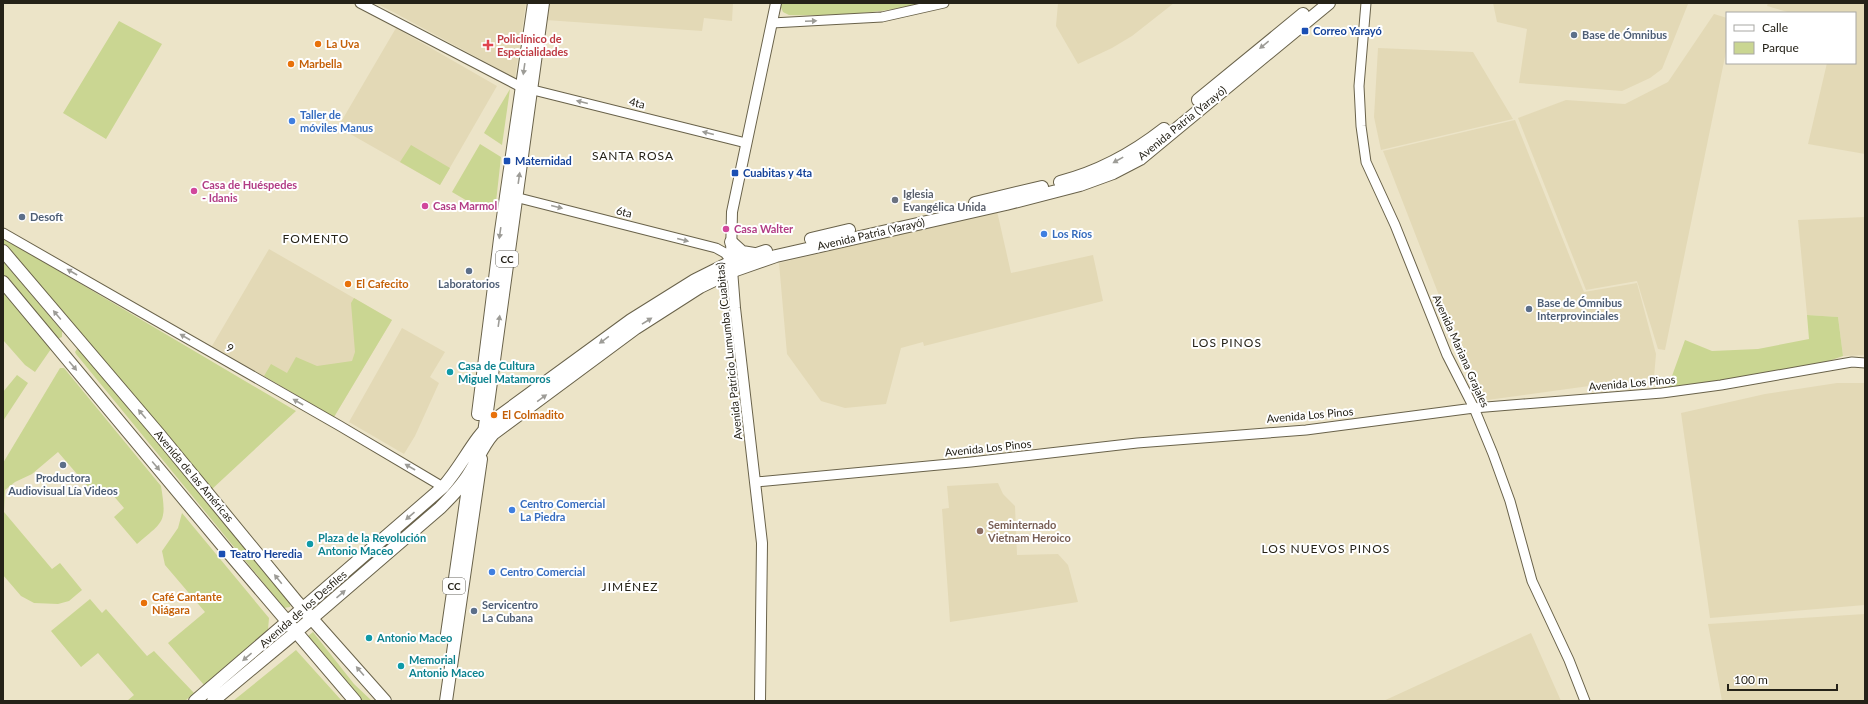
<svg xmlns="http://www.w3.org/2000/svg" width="1868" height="704" font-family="Lato,sans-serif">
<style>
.built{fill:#e3d9b6}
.green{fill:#cad692}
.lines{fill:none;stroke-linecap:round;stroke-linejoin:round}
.tertiary-casing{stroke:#69624a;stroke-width:11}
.secondary-casing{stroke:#69624a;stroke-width:12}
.primary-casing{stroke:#69624a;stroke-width:14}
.trunk-casing{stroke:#69624a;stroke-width:14}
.tertiary{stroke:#fff;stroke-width:9}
.secondary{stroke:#fff;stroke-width:10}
.primary{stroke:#fff;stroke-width:12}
.trunk{stroke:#fff;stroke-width:12}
.oneway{fill:#9d9c97}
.transit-dot{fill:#1a4fb4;stroke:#fff;stroke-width:1.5}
.service-dot{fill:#5c6f8a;stroke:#fff;stroke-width:1.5}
.food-dot{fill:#e8710a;stroke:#fff;stroke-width:1.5}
.health-dot{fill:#e0444e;stroke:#fff;stroke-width:1.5}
.shop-dot{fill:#3f7fe0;stroke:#fff;stroke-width:1.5}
.hotel-dot{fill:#d1479c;stroke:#fff;stroke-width:1.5}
.worship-dot{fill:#6b7280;stroke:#fff;stroke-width:1.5}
.culture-dot{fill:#0f9aa8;stroke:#fff;stroke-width:1.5}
.education-dot{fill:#8d6e63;stroke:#fff;stroke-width:1.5}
.labels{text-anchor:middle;stroke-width:4;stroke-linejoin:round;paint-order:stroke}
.shield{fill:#fff;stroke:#66645d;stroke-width:1}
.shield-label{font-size:10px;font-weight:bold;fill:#252218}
.transit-label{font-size:11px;font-weight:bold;fill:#164399;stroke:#fff;text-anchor:start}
.service-label{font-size:11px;font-weight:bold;fill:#4e5e75;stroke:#fff;text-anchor:start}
.health-label{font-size:11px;font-weight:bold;fill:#be3a42;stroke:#fff;text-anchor:start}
.food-label{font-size:11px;font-weight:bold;fill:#c56008;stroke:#fff;text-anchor:start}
.street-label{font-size:11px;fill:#252218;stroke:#fff}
.shop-label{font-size:11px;font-weight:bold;fill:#366cbe;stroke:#fff;text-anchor:start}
.hotel-label{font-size:11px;font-weight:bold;fill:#b23c85;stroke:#fff;text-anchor:start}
.worship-label{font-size:11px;font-weight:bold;fill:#5b616d;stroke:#fff;text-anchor:start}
.culture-label{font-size:11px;font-weight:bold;fill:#0d838f;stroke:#fff;text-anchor:start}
.education-label{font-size:11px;font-weight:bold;fill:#785e54;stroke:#fff;text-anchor:start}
.neighbourhood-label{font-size:12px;letter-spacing:1px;fill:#252218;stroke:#fff}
</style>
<rect width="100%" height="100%" fill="#ece4c8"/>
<path class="built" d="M375,3h151l-11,75 -120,-65z
M548,3h185l-1,18 -28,-3 -2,13 -156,-11z
M1058,3h116l-42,33 -20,12 -34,16 -22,-38z
M1493,3h189l6,1 -26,65 -12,9 -28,13 -103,-8 8,-54 -30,-7z
M1768,3h97v151l-57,-10 19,-81h28v-50h-64l-24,-7z
M1714,14l13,4v29l-62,303 -7,-1 -21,-68 -51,9 -68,-172 48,-18 59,4 43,-22z
M396,28l101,58 -57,99 -102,-58z
M1378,48l95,4 40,67 -132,31 -7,-33z
M1515,120l69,172 53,-9 19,71 -2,23 -174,24 -97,-250z
M997,211l14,62 82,-18 10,46 -179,45 -1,-4 -22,6 -15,56 -41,4 -24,-7 -34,-47 -8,-91z
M1865,217v138l-22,1 -5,-39 -31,-2 -9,-95z
M269,249l123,71 -58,97 -122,-71z
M402,328l43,24 -15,25 9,6 -24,53 -11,18 -55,-32z
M1837,383h28v222l-155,13 -29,-205 84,-19z
M998,483l5,11 12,12 2,49 41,-1 10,11 10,37 -128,20 -8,-113 7,-1 -2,-22z
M1865,614v87h-143l-14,-77z
M1531,633l30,68h-178l7,-3z"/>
<path class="green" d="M779,3h149c-48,10 -90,13 -139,12l-6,-3z
M119,21l43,23 -56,95 -43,-26z
M510,89l-8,56 -18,-12z
M480,144l21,13 -5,45 -4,5 -11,2 -29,-17z
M411,145l39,23 -10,17 -40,-23z
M3,238l293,173 -85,79 -208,-247z
M3,261l59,70v6l-5,2 -2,-2 -52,-62z
M3,291l48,58 -16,23 -10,-7 -22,-25z
M354,298l38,22 -58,97 -70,-41 7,-12 16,9 9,-16 21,9 35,-5 3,-9 -4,-49z
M1807,315l31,2 5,39 -17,6 -102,18 -56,7 17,-47 27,11 46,-2 51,-10z
M77,349h3l211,251 -1,7 -6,1 -208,-254 -1,-2z
M60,368h4l97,118c6,37 3,35 -24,58l-23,-27 10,-9 -18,-21 -10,9 -38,-44 -26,22 -17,8 -10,8 -1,22 48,57 8,-6 22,27 -13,11 -11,3 -24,-1 -13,-7 -18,-21v-112z
M17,375l11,8 -25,38v-29z
M182,513l87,105 -1,12 -64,55 -36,-42 37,-31 -40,-47 -3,-14 16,-23z
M90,599l12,14 4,-4 41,47 7,-5 40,42 -9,8h-58l7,-6 -36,-42 -17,14 -30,-36z
M313,632l41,52 18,17h-10l-54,-65z
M296,650l46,51h-109z"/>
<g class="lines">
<g class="tertiary-casing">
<path id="tertiary" d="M360,3l161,84 225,56
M1366,3l-7,83 2,40 5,36 29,63 52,130 27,53 19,46 17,47 22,80 37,79 16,41
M772,23l110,-6 62,-14
M511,196l205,52 9,5 7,9
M3,233l337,193 103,61
M756,482l215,-20 166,-19 169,-13 168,-22 188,-15 59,-8 131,-23 13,1"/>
</g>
<g class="secondary-casing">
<path id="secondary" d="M760,701l2,-158 -27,-235 -4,-51 1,-45 44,-209"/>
</g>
<g class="primary-casing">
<path id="primary" d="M1198,100l105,-86
M1060,182c39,-10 72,-28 104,-53
M975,203l67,-16
M811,239l38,-9
M731,242l11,10 12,2
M3,251l155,182 139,169 88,99
M3,282l225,270 127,149
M478,414l23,-183 33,-228
M484,433l59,-430
M287,622l156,-135c19,-21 30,-48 51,-67l137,-100 64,-40 32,-16 39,-13
M296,632l144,-124c11,-11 22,-22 30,-36 8,-13 13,-27 23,-38l143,-106 64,-41 33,-16 43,-15 230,-52 74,-19 33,-12 27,-14 189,-156
M447,634l23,-160
M446,701l35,-242"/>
</g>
<g class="trunk-casing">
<path id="trunk" d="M195,701l92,-79
M213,701l83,-69"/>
</g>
<use href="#tertiary" class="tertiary"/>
<use href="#secondary" class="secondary"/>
<use href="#primary" class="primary"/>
<use href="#trunk" class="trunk"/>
</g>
<defs><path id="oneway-solid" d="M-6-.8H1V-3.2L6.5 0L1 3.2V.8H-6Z"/></defs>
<g class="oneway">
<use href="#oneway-solid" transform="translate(811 21) rotate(-3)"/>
<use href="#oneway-solid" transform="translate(1264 45) rotate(141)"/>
<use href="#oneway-solid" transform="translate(524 69) rotate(98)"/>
<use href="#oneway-solid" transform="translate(582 102) rotate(-166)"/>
<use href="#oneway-solid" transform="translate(708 133) rotate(-166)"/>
<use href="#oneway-solid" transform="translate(1118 160) rotate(151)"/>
<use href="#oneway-solid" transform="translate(519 178) rotate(-82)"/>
<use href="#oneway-solid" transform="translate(557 207) rotate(14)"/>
<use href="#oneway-solid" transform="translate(500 233) rotate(98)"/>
<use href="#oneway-solid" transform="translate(683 240) rotate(14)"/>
<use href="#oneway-solid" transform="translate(72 272) rotate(-150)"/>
<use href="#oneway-solid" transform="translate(57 315) rotate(-130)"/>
<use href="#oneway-solid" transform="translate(499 321) rotate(-82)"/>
<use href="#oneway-solid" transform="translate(647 321) rotate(-32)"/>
<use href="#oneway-solid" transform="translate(185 337) rotate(-150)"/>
<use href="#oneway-solid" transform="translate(604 340) rotate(144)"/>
<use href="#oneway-solid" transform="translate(73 366) rotate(50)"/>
<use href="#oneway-solid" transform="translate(542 398) rotate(-36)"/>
<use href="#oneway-solid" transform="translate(298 402) rotate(-150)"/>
<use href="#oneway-solid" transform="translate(142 414) rotate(-130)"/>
<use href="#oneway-solid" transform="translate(156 466) rotate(50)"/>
<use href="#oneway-solid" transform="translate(410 467) rotate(-150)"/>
<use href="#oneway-solid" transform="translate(410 516) rotate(139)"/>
<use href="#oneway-solid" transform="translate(278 579) rotate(-129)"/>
<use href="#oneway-solid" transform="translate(341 594) rotate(-41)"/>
<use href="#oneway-solid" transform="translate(247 657) rotate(140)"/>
<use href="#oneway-solid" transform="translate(360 671) rotate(-131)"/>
</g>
<g class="transit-dot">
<rect x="1301" y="27" width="8" height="8" rx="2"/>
<rect x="503" y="157" width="8" height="8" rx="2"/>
<rect x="731" y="169" width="8" height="8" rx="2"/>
<rect x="218" y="550" width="8" height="8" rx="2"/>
</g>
<g class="service-dot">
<circle cx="1574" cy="35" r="4"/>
<circle cx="22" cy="217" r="4"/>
<circle cx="469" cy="271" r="4"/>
<circle cx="1529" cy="309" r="4"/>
<circle cx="63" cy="465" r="4"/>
<circle cx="474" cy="611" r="4"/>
</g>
<g class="food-dot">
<circle cx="318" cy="44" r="4"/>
<circle cx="291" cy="64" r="4"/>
<circle cx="348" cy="284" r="4"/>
<circle cx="494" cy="415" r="4"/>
<circle cx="144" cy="603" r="4"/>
</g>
<path class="health-dot" d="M486 39h4v4h4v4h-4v4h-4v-4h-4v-4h4z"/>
<g class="shop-dot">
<circle cx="292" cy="121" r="4"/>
<circle cx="1044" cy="234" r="4"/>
<circle cx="512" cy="510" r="4"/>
<circle cx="492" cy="572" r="4"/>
</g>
<g class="hotel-dot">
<circle cx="194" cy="191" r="4"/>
<circle cx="425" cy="206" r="4"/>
<circle cx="726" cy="229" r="4"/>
</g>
<circle class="worship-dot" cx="895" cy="200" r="4"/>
<g class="culture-dot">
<circle cx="450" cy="372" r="4"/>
<circle cx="310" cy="544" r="4"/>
<circle cx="369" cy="638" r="4"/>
<circle cx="401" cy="666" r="4"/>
</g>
<circle class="education-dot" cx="980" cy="531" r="4"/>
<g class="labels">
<g class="shield">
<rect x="496" y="251" width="22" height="16" rx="3"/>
<rect x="443" y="578" width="22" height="16" rx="3"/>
</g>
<g class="shield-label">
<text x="507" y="263">CC</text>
<text x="454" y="590">CC</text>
</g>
<g class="transit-label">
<text x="1313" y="35">Correo Yarayó</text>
<text x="515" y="165">Maternidad</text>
<text x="743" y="177">Cuabitas y 4ta</text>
<text x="230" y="558">Teatro Heredia</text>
</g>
<g class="service-label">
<text x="1582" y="39">Base de Ómnibus</text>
<text x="30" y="221">Desoft</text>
<text x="469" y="288" text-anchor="middle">Laboratorios</text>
<text x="1537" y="307">Base de Ómnibus<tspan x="1537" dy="13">Interprovinciales</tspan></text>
<text x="63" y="482" text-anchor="middle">Productora<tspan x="63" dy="13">Audiovisual Lía Videos</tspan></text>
<text x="482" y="609">Servicentro<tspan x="482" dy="13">La Cubana</tspan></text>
</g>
<g class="health-label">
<text x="497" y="43">Policlínico de<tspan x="497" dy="13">Especialidades</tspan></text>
</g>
<g class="food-label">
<text x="326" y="48">La Uva</text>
<text x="299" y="68">Marbella</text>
<text x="356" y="288">El Cafecito</text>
<text x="502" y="419">El Colmadito</text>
<text x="152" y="601">Café Cantante<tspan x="152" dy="13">Niágara</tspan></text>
</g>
<g class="street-label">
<text transform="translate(637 103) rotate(14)" y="4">4ta</text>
<text transform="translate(1182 123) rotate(-39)" y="4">Avenida Patria (Yarayó)</text>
<text transform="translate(624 212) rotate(14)" y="4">6ta</text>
<text transform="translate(871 234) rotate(-13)" y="4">Avenida Patria (Yarayó)</text>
<text transform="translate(230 348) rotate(30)" y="4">9</text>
<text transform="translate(729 351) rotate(-96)" y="4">Avenida Patricio Lumumba (Cuabitas)</text>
<text transform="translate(1461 351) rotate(66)" y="4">Avenida Mariana Grajales</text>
<text transform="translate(1632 383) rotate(-5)" y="4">Avenida Los Pinos</text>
<text transform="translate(1310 415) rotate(-5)" y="4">Avenida Los Pinos</text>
<text transform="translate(988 448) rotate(-6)" y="4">Avenida Los Pinos</text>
<text transform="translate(194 476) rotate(50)" y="4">Avenida de las Américas</text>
<text transform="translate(303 609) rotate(-41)" y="4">Avenida de los Desfiles</text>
</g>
<g class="shop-label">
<text x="300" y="119">Taller de<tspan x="300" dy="13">móviles Manus</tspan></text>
<text x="1052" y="238">Los Ríos</text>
<text x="520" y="508">Centro Comercial<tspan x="520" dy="13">La Piedra</tspan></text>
<text x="500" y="576">Centro Comercial</text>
</g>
<g class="hotel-label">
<text x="202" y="189">Casa de Huéspedes<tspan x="202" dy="13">- Idanis</tspan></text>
<text x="433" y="210">Casa Marmol</text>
<text x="734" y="233">Casa Walter</text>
</g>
<g class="worship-label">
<text x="903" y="198">Iglesia<tspan x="903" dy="13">Evangélica Unida</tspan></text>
</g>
<g class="culture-label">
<text x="458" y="370">Casa de Cultura<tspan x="458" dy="13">Miguel Matamoros</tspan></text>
<text x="318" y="542">Plaza de la Revolución<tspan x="318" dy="13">Antonio Maceo</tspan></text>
<text x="377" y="642">Antonio Maceo</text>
<text x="409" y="664">Memorial<tspan x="409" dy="13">Antonio Maceo</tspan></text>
</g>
<g class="education-label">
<text x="988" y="529">Seminternado<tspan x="988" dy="13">Vietnam Heroico</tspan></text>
</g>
<g class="neighbourhood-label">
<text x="633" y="160">SANTA ROSA</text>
<text x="316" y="243">FOMENTO</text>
<text x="1227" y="347">LOS PINOS</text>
<text x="1326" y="553">LOS NUEVOS PINOS</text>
<text x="630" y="591">JIMÉNEZ</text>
</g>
</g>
<rect width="1868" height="704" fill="none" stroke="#252218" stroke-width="8"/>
<rect x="1726" y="12" width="130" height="52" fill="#ffffff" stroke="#a8a7a3"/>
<rect x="1734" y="25" width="20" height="6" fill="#ffffff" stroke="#a8a7a3"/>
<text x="1762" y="32" font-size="12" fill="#252218">Calle</text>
<rect x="1734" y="42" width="20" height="12" fill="#cad692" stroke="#a8a7a3"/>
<text x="1762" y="52" font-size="12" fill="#252218">Parque</text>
<path d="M1728 684v6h109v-6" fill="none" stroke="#252218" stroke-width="2"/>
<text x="1734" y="684" font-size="12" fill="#252218" stroke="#ffffff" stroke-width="3" paint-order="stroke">100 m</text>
</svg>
